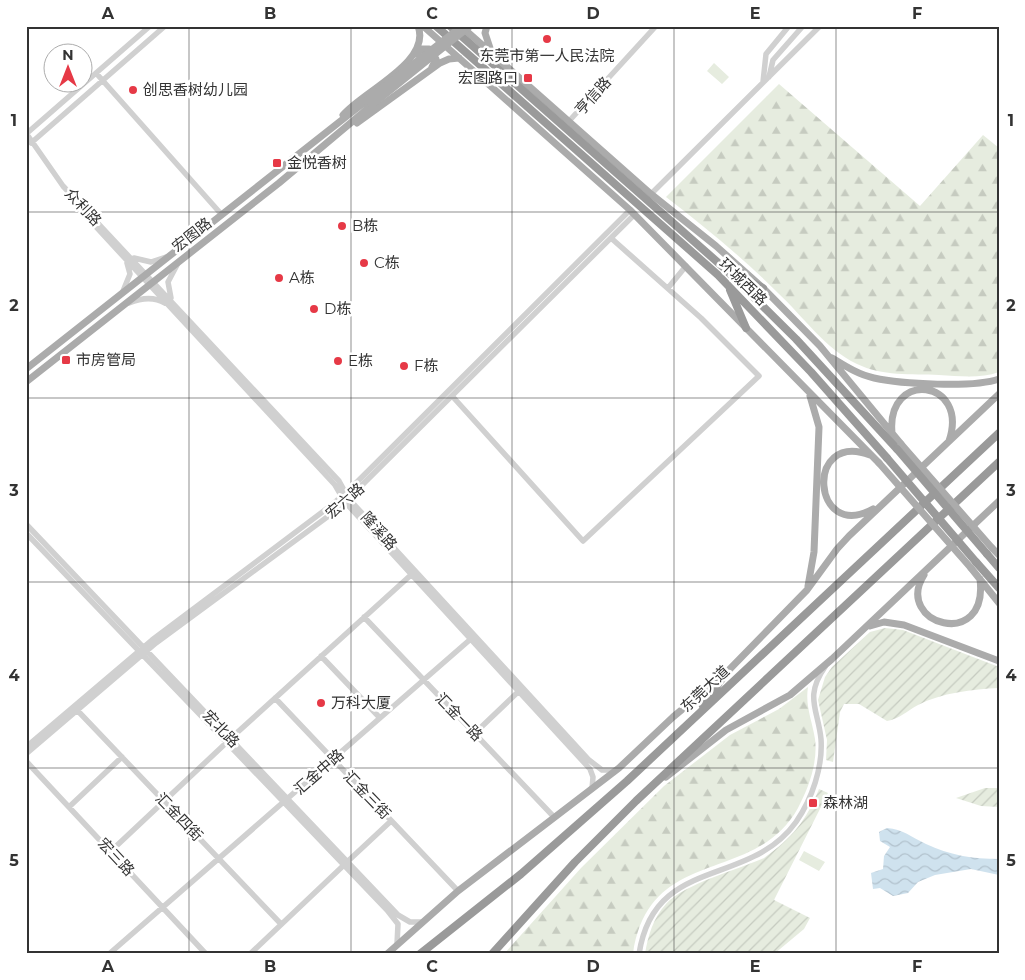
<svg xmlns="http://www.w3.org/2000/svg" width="1025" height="980" font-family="Montserrat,'Noto Sans SC',sans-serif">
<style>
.forest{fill:url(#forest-firs)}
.garden{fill:url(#garden-furrows)}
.pitch{fill:#e6ecdf}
.water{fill:url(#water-waves)}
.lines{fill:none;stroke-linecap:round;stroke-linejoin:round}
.minor{stroke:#d0d0d0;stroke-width:5.5}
.major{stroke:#ababab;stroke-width:7}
.highway{stroke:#9a9a9a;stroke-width:8}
.major-bridge{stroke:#ababab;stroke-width:7}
.highway-bridge{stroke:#9a9a9a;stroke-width:8}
.grid{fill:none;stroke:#333;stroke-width:1;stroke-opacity:0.55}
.poi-dot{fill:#e63946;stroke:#fff;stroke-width:2}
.labels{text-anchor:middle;stroke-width:5;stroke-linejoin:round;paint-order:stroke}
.poi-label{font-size:15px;fill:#333;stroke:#fff;text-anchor:start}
.street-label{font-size:15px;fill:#333;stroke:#fff}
.neatline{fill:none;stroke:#333;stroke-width:2}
.grid-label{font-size:16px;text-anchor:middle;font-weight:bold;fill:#333}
</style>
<defs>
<pattern id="forest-firs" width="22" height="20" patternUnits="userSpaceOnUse" patternTransform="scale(1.25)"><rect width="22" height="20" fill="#e6ecdf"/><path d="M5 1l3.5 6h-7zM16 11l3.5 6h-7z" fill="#c6cbc0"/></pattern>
<pattern id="garden-furrows" width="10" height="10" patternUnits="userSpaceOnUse" patternTransform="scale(1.25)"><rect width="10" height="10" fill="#e6ecdf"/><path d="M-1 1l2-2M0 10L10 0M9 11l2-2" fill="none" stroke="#c6cbc0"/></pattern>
<pattern id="water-waves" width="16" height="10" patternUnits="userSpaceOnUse" patternTransform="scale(1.25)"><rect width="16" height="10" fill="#cfe2ee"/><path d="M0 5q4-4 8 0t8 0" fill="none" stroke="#b2c2cd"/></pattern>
</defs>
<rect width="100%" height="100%" fill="#fff"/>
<path class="forest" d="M779,84l141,122 63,-71 16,13v224c-19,7 -40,4 -60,3 -28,-1 -57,1 -82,-11 -32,-15 -54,-48 -79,-71 -35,-35 -73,-66 -112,-96z
M808,687c-3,19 4,33 7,52 3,23 -6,48 -17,69 -43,78 -149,36 -165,146h-129l77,-86 83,-82 66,-51 49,-26z"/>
<path class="garden" d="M885,628l18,2 96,37v21c-26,1 -58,5 -81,17 -11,6 -19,14 -31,16l-28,-17h-15l-4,8 -7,50 -7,-2 1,-20 -9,-40 7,-23 7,-10 38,-35z
M985,788h14v19l-18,-1 -25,-8z
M819,789l9,4 -54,107 36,18 -6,11 -30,25h-129c3,-18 8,-36 21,-50 18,-20 71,-34 98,-46 28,-20 42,-37 55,-69z"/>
<path class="pitch" d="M714,63l15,14 -7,7 -15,-13z
M804,851l21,11 -6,9 -20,-11z"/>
<path class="water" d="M887,828c16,1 24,9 39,16 23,11 47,15 73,15v16l-28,-6 -36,6 -17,7 -10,11 -15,3 -13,-8 -7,1 -2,-16 12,-4 1,-13 6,-9 -10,-6 -1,-9z"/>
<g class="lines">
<path class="minor" d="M26,27l1,-1
M96,73l126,142
M769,77l4,-17 30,-34
M763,82l3,-28 23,-28
M570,120l86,-94
M26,133l37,53 276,295 10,18 240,261 13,10h12
M26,134l124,-108
M31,143l134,-117
M651,194l169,-168
M97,228l238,257 10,17 245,267 3,8 -1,12
M134,258l17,4 15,-5
M668,288l18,-22
M123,291l7,-17 -3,-11
M171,298l-3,-16 9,-17
M129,303c12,-5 24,-7 36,0
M453,397l130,144 176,-165 -58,-58 -90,-80
M26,524l372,391 12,7h12
M26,533l361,377 11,14 -1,20
M364,617l190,200
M321,656l59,62
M275,698l183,193
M77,710l204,214
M475,733l44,-42
M230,739l182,-165
M26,747l126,-107 181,-136 24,-22 273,-272
M26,754l130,-111 182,-134 297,-295
M26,761l180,193
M69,807l53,-50
M111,851l115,-108
M347,862l44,-41
M109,954l364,-317
M250,954l94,-89
M639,954c15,-99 110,-66 157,-132 16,-23 27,-55 25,-83 -3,-30 -17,-42 4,-72"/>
<path class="major" d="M423,26l207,184 249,253
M487,26l-2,7 6,18
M462,27l189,167 65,52 47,42 57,58 81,98
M416,54l6,-5h7l7,10 -4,8
M343,115c20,-24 89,-53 75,-89
M357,123l83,-60 9,-4 10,-1
M832,358c13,8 27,17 42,20 27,6 100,10 125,1
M26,369l340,-268
M26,382l253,-199 93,-78
M892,433c-6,-64 78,-54 57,8
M870,455c-66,-25 -58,88 3,54
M992,548l7,7
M971,568l28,35
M924,575c-31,49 65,77 56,4
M808,586l6,-34 5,-125 -9,-31
M870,626l14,-4 20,3 95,36
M666,777l60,-47 64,-35 42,-36 167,-158
M387,954l71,-63 161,-123 54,-51 53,-44 81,-83 30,-41 12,-13 150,-142"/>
<path class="highway" d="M436,26l282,249 93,97 76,86
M450,26l273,241 73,72 101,110
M731,272l32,16
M730,290l16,38
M987,554l12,14
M976,562l23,26
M703,706l23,-33
M420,954l101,-80 106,-93 372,-348
M492,954l83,-92 61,-61 363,-339"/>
<path class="major-bridge" d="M366,101l96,-75
M372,105l98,-79
M901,444l91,104
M879,463l92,105"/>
<path class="highway-bridge" d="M897,449l90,105
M887,458l89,104"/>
</g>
<path class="grid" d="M189,26v928M351,26v928M512,26v928M674,26v928M836,26v928M26,212h973M26,398h973M26,582h973M26,768h973"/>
<g class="poi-dot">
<circle cx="547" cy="39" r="5"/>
<rect x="523" y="73" width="10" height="10" rx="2.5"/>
<circle cx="133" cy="90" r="5"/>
<rect x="272" y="158" width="10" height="10" rx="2.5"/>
<circle cx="342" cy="226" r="5"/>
<circle cx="364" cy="263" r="5"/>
<circle cx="279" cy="278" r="5"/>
<circle cx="314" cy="309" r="5"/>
<rect x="61" y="355" width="10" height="10" rx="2.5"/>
<circle cx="338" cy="361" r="5"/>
<circle cx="404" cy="366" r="5"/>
<circle cx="321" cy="703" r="5"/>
<rect x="808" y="798" width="10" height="10" rx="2.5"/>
</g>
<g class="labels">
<g class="poi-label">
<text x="547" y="61" text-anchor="middle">东莞市第一人民法院</text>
<text x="518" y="83" text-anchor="end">宏图路口</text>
<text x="143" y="95">创思香树幼儿园</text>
<text x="287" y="168">金悦香树</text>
<text x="352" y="231">B栋</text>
<text x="374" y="268">C栋</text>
<text x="289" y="283">A栋</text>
<text x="324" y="314">D栋</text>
<text x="76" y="365">市房管局</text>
<text x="348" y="366">E栋</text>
<text x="414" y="371">F栋</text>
<text x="331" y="708">万科大厦</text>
<text x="823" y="808">森林湖</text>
</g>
<g class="street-label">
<text transform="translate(593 96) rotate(-48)" y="5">亨信路</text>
<text transform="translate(83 207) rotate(47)" y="5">众利路</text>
<text transform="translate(192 235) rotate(-38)" y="5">宏图路</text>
<text transform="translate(743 282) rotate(44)" y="5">环城西路</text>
<text transform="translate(345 501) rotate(-41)" y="5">宏六路</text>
<text transform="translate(379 531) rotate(48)" y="5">隆溪路</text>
<text transform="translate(705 689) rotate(-43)" y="5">东莞大道</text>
<text transform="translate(459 717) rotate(46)" y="5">汇金一路</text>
<text transform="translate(221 729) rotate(46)" y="5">宏北路</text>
<text transform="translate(319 772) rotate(-41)" y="5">汇金中路</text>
<text transform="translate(367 795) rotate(46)" y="5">汇金三街</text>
<text transform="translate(179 817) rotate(46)" y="5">汇金四街</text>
<text transform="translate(116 857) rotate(47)" y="5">宏三路</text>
</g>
</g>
<rect width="1025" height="980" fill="none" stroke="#ffffff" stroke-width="55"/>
<g transform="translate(68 68)"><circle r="24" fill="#ffffff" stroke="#adadad"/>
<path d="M0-4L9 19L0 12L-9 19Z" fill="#e63946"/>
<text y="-8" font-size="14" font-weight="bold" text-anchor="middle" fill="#333333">N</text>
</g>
<rect x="28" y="28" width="970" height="924" class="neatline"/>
<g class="grid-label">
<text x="108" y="19">A</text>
<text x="270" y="19">B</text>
<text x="432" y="19">C</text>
<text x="593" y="19">D</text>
<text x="755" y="19">E</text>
<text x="917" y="19">F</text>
<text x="14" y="126">1</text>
<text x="1011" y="126">1</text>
<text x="14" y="311">2</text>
<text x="1011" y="311">2</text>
<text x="14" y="496">3</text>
<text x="1011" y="496">3</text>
<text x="14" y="681">4</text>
<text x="1011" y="681">4</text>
<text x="14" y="866">5</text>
<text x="1011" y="866">5</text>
<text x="108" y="972">A</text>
<text x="270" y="972">B</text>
<text x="432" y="972">C</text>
<text x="593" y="972">D</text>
<text x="755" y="972">E</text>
<text x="917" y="972">F</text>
</g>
</svg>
